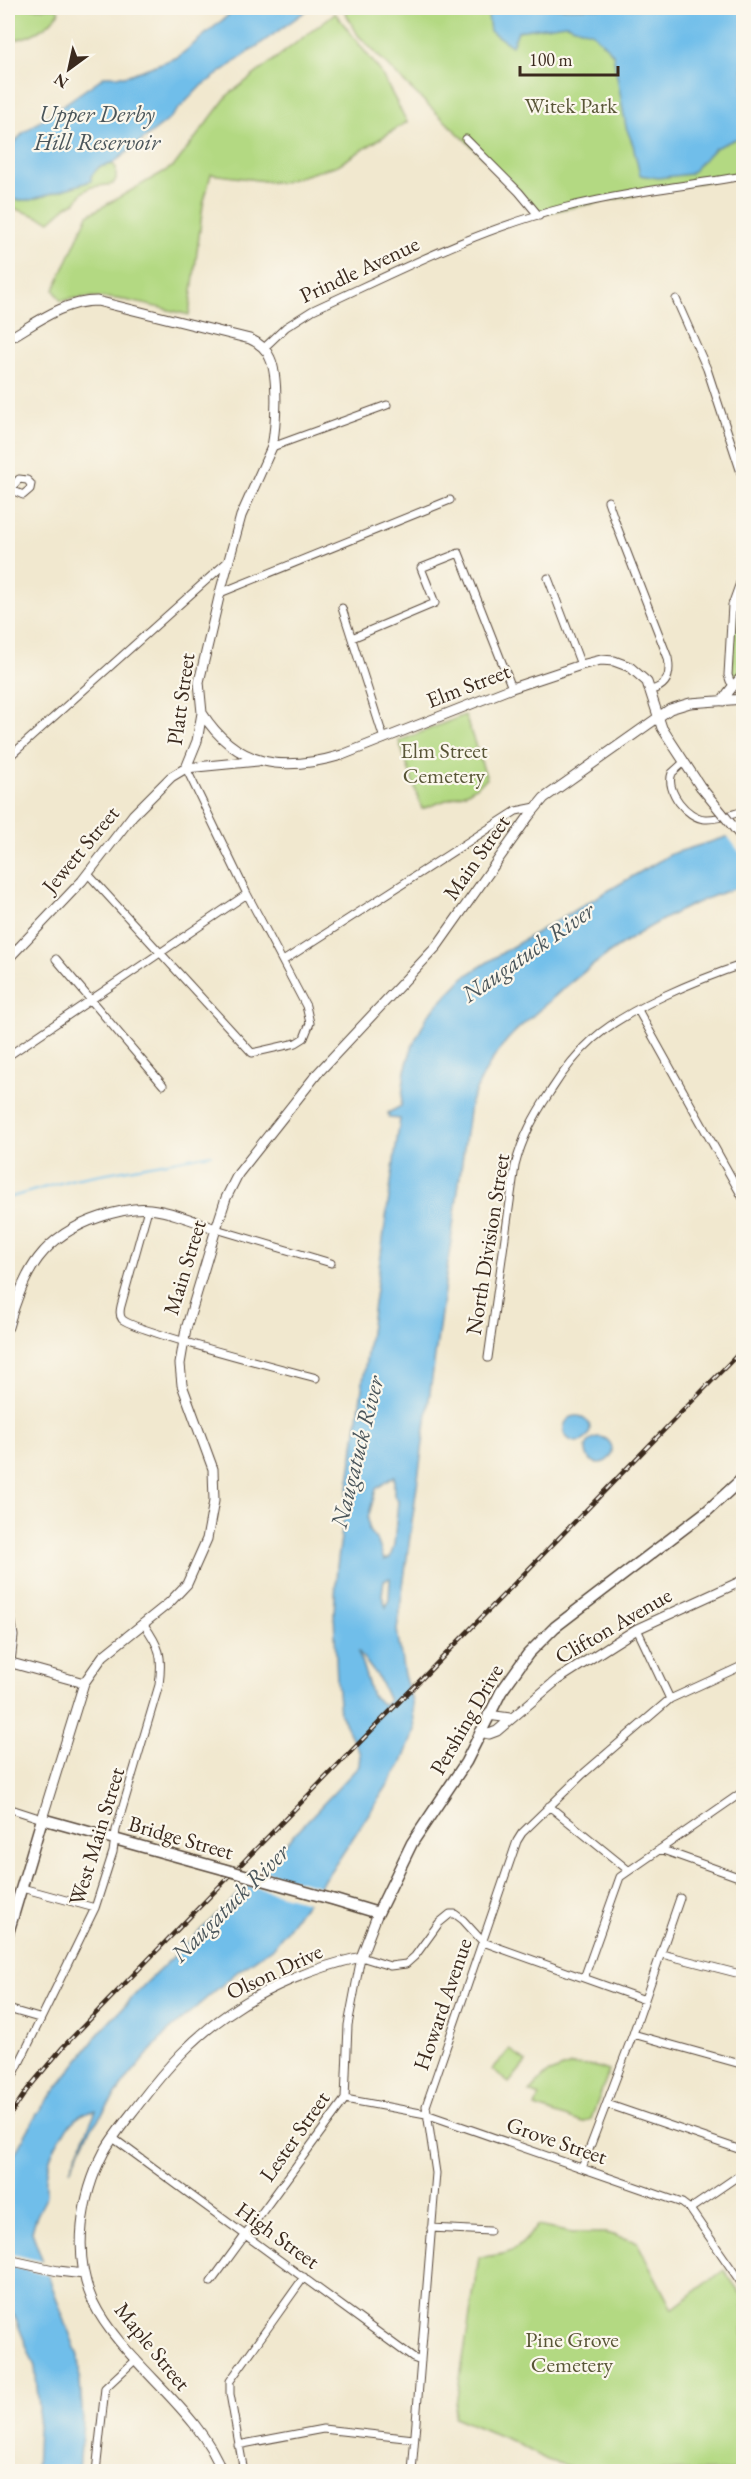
<svg xmlns="http://www.w3.org/2000/svg" width="751" height="2479" font-family="'EB Garamond',serif">
<style>
.green{fill:#b3d982;stroke:#778250;stroke-width:1.5}
.water{fill:#6fbeea;stroke:#557484;stroke-width:1.5;fill-rule:evenodd}
.pier{fill:#f1e8cf}
.lines{fill:none;stroke-linecap:round;stroke-linejoin:round}
.stream{stroke:#6fbeea;stroke-width:2}
.street-casing{stroke:#564639;stroke-width:9}
.secondary-casing{stroke:#564639;stroke-width:11}
.primary-casing{stroke:#564639;stroke-width:13}
.street{stroke:#fff;stroke-width:7}
.secondary{stroke:#fff;stroke-width:9}
.primary{stroke:#fff;stroke-width:10}
.rail-casing{stroke:#3b2a1e;stroke-width:4.5}
.rail{stroke:#fbf7ec;stroke-width:2;stroke-dasharray:7;stroke-linecap:butt}
.secondary-bridge-casing{stroke:#564639;stroke-width:11;stroke-linecap:butt}
.primary-bridge-casing{stroke:#564639;stroke-width:13;stroke-linecap:butt}
.secondary-bridge{stroke:#fff;stroke-width:9}
.primary-bridge{stroke:#fff;stroke-width:10}
.labels{text-anchor:middle;stroke-width:4.5;stroke-linejoin:round;paint-order:stroke}
.park-label{font-size:22px;fill:#595637;stroke:#fbf7ec}
.street-label{font-size:22px;fill:#3b2a1e;stroke:#fbf7ec}
.water-label{font-size:24px;font-style:italic;fill:#4b565b;stroke:#fbf7ec}
</style>
<rect width="100%" height="100%" fill="#fbf7ec"/>
<filter id="ink" filterUnits="userSpaceOnUse"><feTurbulence type="fractalNoise" baseFrequency=".0167" numOctaves="2"/><feDisplacementMap in="SourceGraphic" scale="12" xChannelSelector="R" yChannelSelector="G"/><feConvolveMatrix kernelMatrix="1 2 1 2 8 2 1 2 1" color-interpolation-filters="sRGB"/></filter>
<filter id="wash" filterUnits="userSpaceOnUse"><feTurbulence type="fractalNoise" baseFrequency=".008" numOctaves="4" result="noise"/><feDisplacementMap in="SourceGraphic" scale="24" xChannelSelector="R" yChannelSelector="G"/><feGaussianBlur stdDeviation="1.35" result="paint"/><feColorMatrix in="noise" values="0 0 0 0 0 0 0 0 0 0 0 0 0 0 0 0 0 1.4 0 .05"/><feComposite in="paint" operator="in"/></filter>
<g filter="url(#wash)">
<rect width="100%" height="100%" fill="#f1e8cf"/>
<path class="green" d="M8,8h49l2,4c-10,16 -32,28 -51,28z
M343,8h400v166l-203,40 -19,-21 -116,-110 -47,-48z
M335,13l45,58 27,51 -69,43 -58,18 -69,-9 -8,31 -14,110c-42,-10 -86,-25 -128,-14l-7,-11 34,-75 86,-49 54,-71z
M112,164l4,3v12l-3,5 -22,3 -8,5 -7,10 -9,4 -17,15 -34,-12 -8,-9h23l60,-19v-5l8,-9z
M743,581v86l-9,12 -3,-9 4,-68z
M465,715l22,64 -19,13 -46,17 -23,-68z
M510,2049l16,13 -17,21 -17,-13z
M571,2065l22,1 16,5 -18,48 -8,4 -48,-16 4,-11 -10,-4 18,-18z
M537,2226l35,7h34l31,9 35,67 52,-39 19,27v174h-159l-37,-11 -35,-19 -58,-24 25,-160c32,-2 38,-5 58,-31z"/>
<path class="water" d="M237,8h73l-111,80 -33,34 -54,42 -13,3 -8,9v5l-60,19h-23v-50l15,-17 82,-57h21l52,-19z
M487,8h256v121l-5,9 -23,10 -25,26 -32,4 -18,-3 -7,-30 -7,-18 -13,-73 -20,-21 -27,-9 -48,7 -6,15 -22,-15z
M743,832v54c-76,22 -148,72 -206,126 -11,10 -24,20 -33,32 -15,18 -25,38 -34,60l-73,526 7,45 8,26 3,29 -14,35 -64,97 -63,84 -37,26 -72,62 -35,41 -41,57 -19,38 26,-60c-29,4 -47,42 -50,68 -1,8 2,17 -2,24 -6,11 -9,17 -12,30l46,124 5,65 -4,50h-43l3,-64 -4,-40 -27,-67v-134l29,-52 63,-82 45,-48 87,-84 127,-134 1,-12 -20,-40 -3,-33 -3,-68 3,-47 63,-447 -11,-1 -1,-5 13,-7 4,-35 7,-24 16,-32 36,-38 46,-29 161,-94zM394,1476v19l4,6 -4,44 -4,13 -6,2 -6,-18 -9,-11 -1,-13 8,-29zM390,1578l-1,21 -3,8 -4,-12 2,-15zM358,1651l21,28 10,22 -5,4 -12,-9z
M564 1429a13 13 0 1 1 26 0a13 13 0 1 1-26 0Z
M586 1450a13 13 0 1 1 26 0a13 13 0 1 1-26 0Z"/>
<path class="pier" d="M744,829l-1,28 -17,-23z
M257,1869l65,18 -11,16 -68,-19z
M8,2253l38,9 5,14 -43,-10z"/>
<g class="lines">
<path class="stream" d="M8,1198l66,-19 137,-25"/>
</g>
</g>
<g filter="url(#ink)">
<g class="lines">
<g class="street-casing">
<path id="street" d="M466,139l53,53 20,24
M676,299l31,70 37,113
M264,348l22,-21 27,-17c81,-37 163,-80 250,-102 59,-15 120,-22 181,-32
M272,447l115,-42
M8,495l6,-4 9,4 7,-6 1,-5 -4,-4 -8,-1 -6,7 1,5
M608,501l8,23 52,134c3,16 0,28 -17,32
M548,578l33,87
M220,593l230,-93
M342,608l42,131
M352,638l83,-35 -14,-35 38,-15 53,135
M734,686l-4,-5 -2,-6 4,-70 9,-25 3,-17
M8,758l220,-197
M683,763l-11,10c-7,18 15,45 33,46 13,1 27,-5 39,-8
M88,874l164,179 44,-10 8,-5 6,-15 -4,-17 -59,-112 -61,-126
M56,959l107,126
M283,961l233,-150 20,-4
M638,1010l106,190
M8,1056l239,-162
M148,1209l-27,97c-1,4 -2,9 1,13 9,11 169,52 194,59
M216,1229l115,34
M488,1358l27,-192c7,-28 19,-50 35,-74 12,-19 25,-37 43,-53 35,-31 106,-60 151,-75
M637,1629l33,70
M549,1806l79,64
M8,1808l34,11
M660,1849l84,30
M22,1888l73,20
M662,1954l82,21
M584,1978l36,-101 124,-86
M8,2009l31,9
M633,2034l111,31
M8,2086l87,-178 18,-56 3,-22 43,-145c4,-30 1,-38 -16,-62
M345,2099l81,15 256,89 8,6 54,-37
M607,2104l137,47
M113,2138l300,220 8,3
M582,2168l51,-134 47,-136
M690,2209l54,78
M431,2228l59,3
M211,2282l134,-183 3,-74 13,-68 29,9 16,-2 9,-8 24,-33 11,-9h5l8,6 20,22 162,58
M238,2445l85,-16 91,10
M96,2472l9,-84 31,-29
M244,2472l-14,-78v-13l74,-104
M412,2472l24,-299 -10,-67 91,-265 5,-8 61,-59 87,-75 74,-34"/>
</g>
<g class="secondary-casing">
<path id="secondary" d="M8,339c28,-16 55,-38 89,-38l153,38c9,4 16,9 20,19 9,19 6,68 2,89l-31,69 -21,77 -21,89 3,31 -5,28 -11,27
M723,701c5,-11 13,-17 21,-27
M202,713c35,55 82,59 140,42l170,-67 69,-23 20,-5 13,1 16,6 17,15 15,46 38,58
M8,959l74,-78 51,-66 38,-38 15,-9 72,-7
M8,1327c16,-56 34,-91 92,-110 15,-5 34,-10 50,-8 23,3 44,12 66,20
M8,1605l5,31 -3,26
M8,1662l76,21
M488,1715l22,3
M480,1732l9,2 8,-3 60,-51 56,-36 24,-15 107,-49
M42,1819l42,-136 19,-27 66,-53 18,-19 20,-45 7,-38 -1,-32 -31,-84 -2,-21 6,-35 30,-100 10,-31 12,-24 79,-100 120,-128 92,-130 15,-18 126,-89 20,-6 54,-4
M8,2260l50,11 26,3
M222,2472c-22,-63 -100,-110 -129,-170 -21,-47 -12,-106 11,-150 10,-18 25,-35 37,-51 26,-34 52,-63 87,-87 38,-27 88,-47 133,-57l17,-44"/>
</g>
<g class="primary-casing">
<path id="primary" d="M335,1900l43,13 34,-70 54,-81 35,-70 27,-38 27,-27 152,-116 37,-34
M8,1933l34,-114 181,50"/>
</g>
<use href="#street" class="street"/>
<use href="#secondary" class="secondary"/>
<use href="#primary" class="primary"/>
<g class="rail-casing">
<path id="rail" d="M8,2118l19,-28 36,-43 681,-699"/>
</g>
<use href="#rail" class="rail"/>
<g class="secondary-bridge-casing">
<path id="secondary-bridge" d="M700,786l44,54"/>
</g>
<g class="primary-bridge-casing">
<path id="primary-bridge" d="M223,1869l112,31"/>
</g>
<use href="#secondary-bridge" class="secondary-bridge"/>
<use href="#primary-bridge" class="primary-bridge"/>
</g>
</g>
<g class="labels">
<g class="park-label">
<text x="571" y="113">Witek Park</text>
<text x="444" y="758">Elm Street<tspan x="444" dy="25">Cemetery</tspan></text>
<text x="572" y="2347">Pine Grove<tspan x="572" dy="25">Cemetery</tspan></text>
</g>
<g class="street-label">
<text transform="translate(359 269) rotate(-25)" y="8">Prindle Avenue</text>
<text transform="translate(468 685) rotate(-21)" y="8">Elm Street</text>
<text transform="translate(180 699) rotate(-82)" y="8">Platt Street</text>
<text transform="translate(80 849) rotate(-50)" y="8">Jewett Street</text>
<text transform="translate(476 857) rotate(-55)" y="8">Main Street</text>
<text transform="translate(487 1244) rotate(-81)" y="8">North Division Street</text>
<text transform="translate(184 1267) rotate(-73)" y="8">Main Street</text>
<text transform="translate(613 1625) rotate(-30)" y="8">Clifton Avenue</text>
<text transform="translate(466 1719) rotate(-60)" y="8">Pershing Drive</text>
<text transform="translate(96 1836) rotate(-73)" y="8">West Main Street</text>
<text transform="translate(181 1837) rotate(16)" y="8">Bridge Street</text>
<text transform="translate(274 1971) rotate(-25)" y="8">Olson Drive</text>
<text transform="translate(442 2004) rotate(-71)" y="8">Howard Avenue</text>
<text transform="translate(294 2136) rotate(-55)" y="8">Lester Street</text>
<text transform="translate(557 2140) rotate(19)" y="8">Grove Street</text>
<text transform="translate(278 2235) rotate(36)" y="8">High Street</text>
<text transform="translate(153 2346) rotate(51)" y="8">Maple Street</text>
</g>
<g class="water-label">
<text x="97" y="122">Upper Derby<tspan x="97" dy="28">Hill Reservoir</tspan></text>
<text transform="translate(528 952) rotate(-35)" y="8">Naugatuck River</text>
<text transform="translate(357 1452) rotate(-76)" y="8">Naugatuck River</text>
<text transform="translate(230 1903) rotate(-45)" y="8">Naugatuck River</text>
</g>
</g>
<rect width="751" height="2479" fill="none" stroke="#fbf7ec" stroke-width="30"/>
<g transform="translate(69 69) rotate(213)" stroke="#fbf7ec" stroke-width="4.5" paint-order="stroke">
<path d="M0-4.5L10 22L0 15L-10 22Z" fill="#3b2a1e"/>
<text y="-9" font-size="16" font-weight="bold" text-anchor="middle" fill="#3b2a1e">N</text>
</g>
<path d="M520 66v9h98v-9" fill="none" stroke="#3b2a1e" stroke-width="3"/>
<text x="529" y="66" font-size="18" fill="#3b2a1e" stroke="#fbf7ec" stroke-width="4.5" paint-order="stroke">100 m</text>
</svg>
